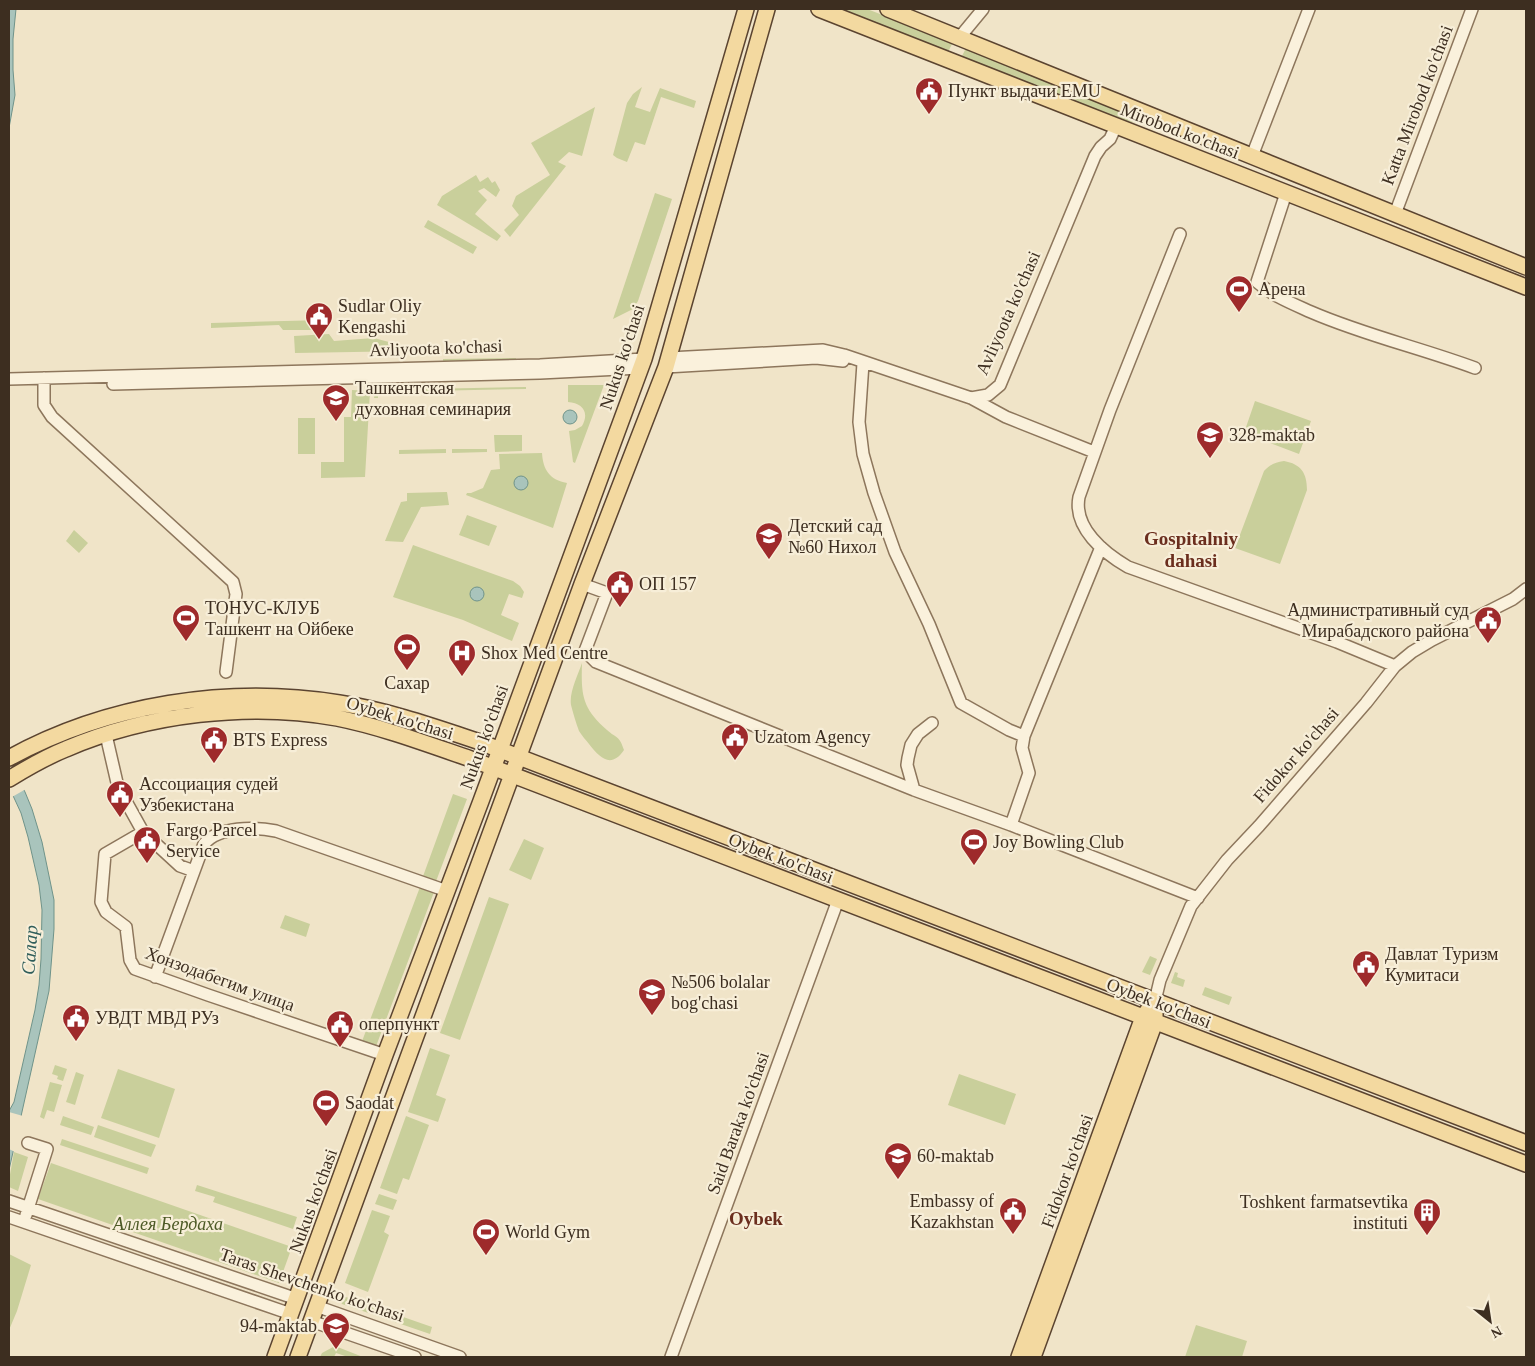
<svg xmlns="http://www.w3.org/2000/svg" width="1535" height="1366" font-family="'Times New Roman',serif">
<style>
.green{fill:#c9cf9b}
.water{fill:#a9c4bc;stroke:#6f938a}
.pier{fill:#f0e4c8}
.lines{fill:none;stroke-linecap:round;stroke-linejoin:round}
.minor-casing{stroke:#8d765c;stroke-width:14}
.major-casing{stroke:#5b4430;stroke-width:18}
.minor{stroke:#faf1dc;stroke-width:11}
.major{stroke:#f3d9a0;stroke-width:15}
.labels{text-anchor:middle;stroke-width:4.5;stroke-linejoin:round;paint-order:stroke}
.poi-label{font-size:18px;fill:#3d2e20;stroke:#f7eed8;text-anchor:start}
.street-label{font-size:18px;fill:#3d2e20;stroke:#f7eed8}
.park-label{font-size:18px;font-style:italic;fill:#4d5a26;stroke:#f7eed8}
.neighbourhood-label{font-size:19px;font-weight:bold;fill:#6b2e1e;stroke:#f7eed8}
.water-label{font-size:19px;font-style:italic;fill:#2f5d5a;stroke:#f7eed8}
</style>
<rect width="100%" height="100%" fill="#f0e4c8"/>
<path class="green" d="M837,9h30l86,33 -5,10z
M966,48l164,63 25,15 -29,-5 -165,-63z
M642,87l-7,20 15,5 10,-24 36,13 -2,7 -33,-11 -16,48 -10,-3 -8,20 -10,-4 -4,-3 14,-52 6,-9z
M595,107l-13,49 -13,-4 -11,10 8,4 -56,71 -6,-7 15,-15 -7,-9 4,-10 34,-21 -19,-32z
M476,175l4,7 8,-5 4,6 3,-2 5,9 -4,7 -12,-9 -6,3 9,9 -12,14 26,22 -4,5 -60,-36 5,-9z
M655,193l17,6 -34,102 -5,8 -20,10z
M428,220l49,27 -4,7 -49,-27z
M325,320v10h-42l-4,-5 -68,3v-5z
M329,334l5,7 40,-3 37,10 1,3 -117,2 -1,-17z
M516,358v2l-73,1v-2z
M568,385h36l-29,78 -2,-1 -4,-31 6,-1 7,-4c8,-14 0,-23 -14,-24z
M526,387v2l-148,3v6h-4l1,-8z
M352,390l18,1 -5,86 -44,1v-16h23v-45h7z
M1255,401l56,20 -12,33 -55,-21z
M298,418h17v36h-17z
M494,435h28v16l-27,1z
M446,449v4l-47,1v-4z
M452,449h35v3l-35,1z
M542,453c1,17 8,27 25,30l-14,45 -87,-33 1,-2h4l12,-5 8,-18 9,-1 -1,-15z
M1284,461c17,3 23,12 23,29l-27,74 -45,-16 29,-77c6,-6 11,-9 20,-10z
M447,492l2,13 -28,2 -18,35 -18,-1 16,-39 6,-1v-8z
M467,515l30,11 -8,20 -30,-11z
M74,530l14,13 -9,10 -13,-12z
M413,545l100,36 7,5 4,6 -2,6 -13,-4 -8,21 18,8 -7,18 -49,-21 -70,-23z
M582,663c-1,32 0,45 25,67 10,9 12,5 17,20 -13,19 -24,8 -35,-6 -3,-4 -7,-8 -10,-13 -3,-8 -6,-18 -8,-26 -2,-13 7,-30 11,-42z
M453,794l14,5 -32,85 -13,-5z
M524,839l20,9 -13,32 -22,-10z
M420,887l14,5 -59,157 -14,-5z
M489,897l20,7 -49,136 -20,-7z
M285,915l25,9 -4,13 -26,-9z
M1150,956l7,3 -7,16 -8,-3z
M1175,972l3,1 -1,4 8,3 -2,7 -12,-4z
M1205,987l27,10 -3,8 -27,-10z
M430,1048l20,7 -14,40 10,4 -8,23 -30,-10z
M55,1065l12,4 -4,12 -6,-2 1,-3 -6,-2z
M118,1069l57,20 -16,49 -58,-20z
M76,1072l8,3 -9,30 -9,-3z
M959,1074l57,20 -11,31 -57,-20z
M50,1082l12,3 -8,27 -7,-2 -3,9 -4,-2z
M63,1116l31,11 -3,8 -31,-10z
M406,1116l23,9 -20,55 -6,-2 -6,16 -17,-6z
M98,1125l58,20 -5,12 -57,-20z
M62,1139l87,29 -2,6 -87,-29z
M14,1152l14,5 -10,34 -9,-4v-7z
M51,1163l241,84 -13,36 -241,-84z
M197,1185l100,32 -4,12 -80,-27 2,-5 -20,-6z
M379,1194l18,6 -4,10 -18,-6z
M372,1210l18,6 -6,16 5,3 -21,57 -23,-9z
M9,1254l22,11 -14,46 -8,19z
M340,1295l92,32 -2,7 -88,-30 -3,-6z
M1196,1325l51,16 -5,16h-57z
M335,1346l28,11h-15l-12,-4 -2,4h-14l2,-4z"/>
<path class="water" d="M9,9h7l-3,30v31l2,25 -6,33z
M563 417a7 7 0 1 1 14 0a7 7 0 1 1-14 0Z
M514 483a7 7 0 1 1 14 0a7 7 0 1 1-14 0Z
M470 594a7 7 0 1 1 14 0a7 7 0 1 1-14 0Z
M9,762l16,30 7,17 10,33 12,58v29l-5,62 -40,179v-59l5,-9 21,-92 4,-25 2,-26 1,-49 -3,-25 -11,-48 -7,-24 -12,-26z"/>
<path class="pier" d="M9,760l2,1 15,28 -14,8 -3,-5z
M9,1112l14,4 -8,36 -6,-3z"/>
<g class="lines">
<g class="minor-casing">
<path id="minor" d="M959,38l24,-29
M1252,156l57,-147
M1286,193l-29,89c16,14 34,21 54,30 53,23 110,36 164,56
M1395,214l77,-205
M1180,234l-70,176 -31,87c-6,31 25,56 49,70l209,75 58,24
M669,358l154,-8 21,5 127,43 17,-3 12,-10 95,-229 6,-9 9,-8 6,-13
M863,363l-4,59 4,32 11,39 21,59 34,72 32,79 48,27 15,6
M666,367l150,-9 27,3
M44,378v27l8,12 181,165 3,12 -10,78
M9,379l531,-14 104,-6
M113,384l427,-11 100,-5
M971,398l35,19 88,35
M582,584l25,9 -22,58 11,11 318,128 97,35 187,73
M106,735l12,52 25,45 -38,22 -4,48 5,10 20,15 4,33 5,9 73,26 177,60
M914,790l-7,-25 1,-7 3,-13 7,-11 14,-11
M1011,825l18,-52 -7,-25 2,-12 77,-189
M143,832l37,34 14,5
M155,977l49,-133c15,-18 50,-17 72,-13l171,60
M1155,1001l5,-21 31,-74 36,-46 32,-34 107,-123 29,-37 17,-14 20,-12 81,-41 13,-10
M9,1201l288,98
M26,1215l21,-66 -19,-6
M9,1217l282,97
M316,1306l144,51
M311,1321l104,36
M671,1357l167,-457"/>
</g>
<g class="major-casing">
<path id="major" d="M819,9l707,278
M888,9l638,258
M9,758c98,-54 219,-73 330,-55 47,7 93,23 138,38l1049,402
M9,779c18,-11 37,-22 57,-30 81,-35 184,-47 271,-31 45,9 90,26 134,41l1055,405
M275,1357l110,-302 96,-254 163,-442 102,-350
M298,1357l284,-773 84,-217 101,-358
M1019,1357l124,-340 5,-7
M1033,1357l122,-335v-9"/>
</g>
<use href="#minor" class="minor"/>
<use href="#major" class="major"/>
</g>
<defs>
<g id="civic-pin" transform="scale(1.4375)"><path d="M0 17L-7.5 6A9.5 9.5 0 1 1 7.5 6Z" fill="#9e2a2b" stroke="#f7eed8"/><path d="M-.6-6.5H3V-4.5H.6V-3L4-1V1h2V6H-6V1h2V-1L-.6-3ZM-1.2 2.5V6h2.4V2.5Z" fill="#fff"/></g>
<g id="stadium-pin" transform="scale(1.4375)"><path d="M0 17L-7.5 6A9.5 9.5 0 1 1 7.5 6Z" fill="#9e2a2b" stroke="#f7eed8"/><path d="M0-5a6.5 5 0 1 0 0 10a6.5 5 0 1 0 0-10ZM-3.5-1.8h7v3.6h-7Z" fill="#fff"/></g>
<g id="university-pin" transform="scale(1.4375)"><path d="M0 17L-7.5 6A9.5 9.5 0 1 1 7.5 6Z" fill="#9e2a2b" stroke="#f7eed8"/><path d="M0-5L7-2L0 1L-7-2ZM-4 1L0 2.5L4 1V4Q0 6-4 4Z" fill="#fff"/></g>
<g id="school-pin" transform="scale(1.4375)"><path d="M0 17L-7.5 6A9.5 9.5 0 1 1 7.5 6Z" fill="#9e2a2b" stroke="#f7eed8"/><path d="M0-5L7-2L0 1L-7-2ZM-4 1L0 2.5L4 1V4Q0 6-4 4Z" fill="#fff"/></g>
<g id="hospital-pin" transform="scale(1.4375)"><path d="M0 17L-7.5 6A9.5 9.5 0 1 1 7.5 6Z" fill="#9e2a2b" stroke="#f7eed8"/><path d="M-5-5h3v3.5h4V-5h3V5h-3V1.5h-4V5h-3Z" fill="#fff"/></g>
<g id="building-pin" transform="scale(1.4375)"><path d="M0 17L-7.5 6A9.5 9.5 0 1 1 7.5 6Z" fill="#9e2a2b" stroke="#f7eed8"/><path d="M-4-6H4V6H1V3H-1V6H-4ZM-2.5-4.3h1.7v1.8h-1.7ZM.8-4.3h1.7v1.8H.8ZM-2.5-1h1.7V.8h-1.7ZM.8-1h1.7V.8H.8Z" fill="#fff"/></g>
</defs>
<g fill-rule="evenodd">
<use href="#civic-pin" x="929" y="91"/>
<use href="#stadium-pin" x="1239" y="289"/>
<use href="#civic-pin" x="319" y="316"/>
<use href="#university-pin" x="336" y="398"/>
<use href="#school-pin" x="1210" y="435"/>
<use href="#school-pin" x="769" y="536"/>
<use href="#civic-pin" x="620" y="584"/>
<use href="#stadium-pin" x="186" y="618"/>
<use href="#civic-pin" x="1488" y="620"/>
<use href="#stadium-pin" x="407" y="647"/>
<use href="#hospital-pin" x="462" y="653"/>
<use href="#civic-pin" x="735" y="737"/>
<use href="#civic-pin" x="214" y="740"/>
<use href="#civic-pin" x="120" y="794"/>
<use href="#civic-pin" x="147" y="840"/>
<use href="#stadium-pin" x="974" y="842"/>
<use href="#civic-pin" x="1366" y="964"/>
<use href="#school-pin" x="652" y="992"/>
<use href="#civic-pin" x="76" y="1018"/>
<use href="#civic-pin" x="340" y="1024"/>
<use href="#stadium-pin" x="326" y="1103"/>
<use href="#school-pin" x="898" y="1156"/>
<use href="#civic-pin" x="1013" y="1211"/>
<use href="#building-pin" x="1427" y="1212"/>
<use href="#stadium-pin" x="486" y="1232"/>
<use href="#school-pin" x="336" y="1326"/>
</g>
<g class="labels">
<g class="poi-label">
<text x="948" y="97">Пункт выдачи EMU</text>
<text x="1258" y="295">Арена</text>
<text x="338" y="312">Sudlar Oliy<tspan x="338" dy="21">Kengashi</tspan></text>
<text x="355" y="394">Ташкентская<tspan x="355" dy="21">духовная семинария</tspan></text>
<text x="1229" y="441">328-maktab</text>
<text x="788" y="532">Детский сад<tspan x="788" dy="21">№60 Нихол</tspan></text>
<text x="639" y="590">ОП 157</text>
<text x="205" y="614">ТОНУС-КЛУБ<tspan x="205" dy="21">Ташкент на Ойбеке</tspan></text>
<text x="1469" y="616" text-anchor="end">Административный суд<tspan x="1469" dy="21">Мирабадского района</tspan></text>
<text x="481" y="659">Shox Med Centre</text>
<text x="407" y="689" text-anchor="middle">Сахар</text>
<text x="754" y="743">Uzatom Agency</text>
<text x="233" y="746">BTS Express</text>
<text x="139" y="790">Ассоциация судей<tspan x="139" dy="21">Узбекистана</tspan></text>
<text x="166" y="836">Fargo Parcel<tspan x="166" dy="21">Service</tspan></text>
<text x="993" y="848">Joy Bowling Club</text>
<text x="1385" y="960">Давлат Туризм<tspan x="1385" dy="21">Кумитаси</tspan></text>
<text x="671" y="988">№506 bolalar<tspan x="671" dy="21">bog'chasi</tspan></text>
<text x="95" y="1024">УВДТ МВД РУз</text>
<text x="359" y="1030">оперпункт</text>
<text x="345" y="1109">Saodat</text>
<text x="917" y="1162">60-maktab</text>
<text x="994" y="1207" text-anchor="end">Embassy of<tspan x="994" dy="21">Kazakhstan</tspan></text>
<text x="1408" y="1208" text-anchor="end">Toshkent farmatsevtika<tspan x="1408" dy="21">instituti</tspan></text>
<text x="505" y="1238">World Gym</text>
<text x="317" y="1332" text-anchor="end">94-maktab</text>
</g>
<g class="street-label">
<text transform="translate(1417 105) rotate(-69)" y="6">Katta Mirobod ko'chasi</text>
<text transform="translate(1180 131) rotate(21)" y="6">Mirobod ko'chasi</text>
<text transform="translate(1008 313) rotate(-66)" y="6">Avliyoota ko'chasi</text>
<text transform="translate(436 348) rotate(-2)" y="6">Avliyoota ko'chasi</text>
<text transform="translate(622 357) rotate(-72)" y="6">Nukus ko'chasi</text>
<text transform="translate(400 718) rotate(17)" y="6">Oybek ko'chasi</text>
<text transform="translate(484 737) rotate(-70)" y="6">Nukus ko'chasi</text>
<text transform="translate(1296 755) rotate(-49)" y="6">Fidokor ko'chasi</text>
<text transform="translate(781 858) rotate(21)" y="6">Oybek ko'chasi</text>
<text transform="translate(220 979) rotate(20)" y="6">Хонзодабегим улица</text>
<text transform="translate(1159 1003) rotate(21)" y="6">Oybek ko'chasi</text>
<text transform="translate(738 1123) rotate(-70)" y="6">Said Baraka ko'chasi</text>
<text transform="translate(1067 1171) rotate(-70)" y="6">Fidokor ko'chasi</text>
<text transform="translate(313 1201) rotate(-70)" y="6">Nukus ko'chasi</text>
<text transform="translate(312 1285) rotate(19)" y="6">Taras Shevchenko ko'chasi</text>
</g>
<g class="park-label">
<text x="168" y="1230">Аллея Бердаха</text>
</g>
<g class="neighbourhood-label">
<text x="1191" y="545">Gospitalniy<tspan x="1191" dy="22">dahasi</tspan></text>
<text x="756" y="1225">Oybek</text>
</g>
<g class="water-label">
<text transform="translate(29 950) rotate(-86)" y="7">Салар</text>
</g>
</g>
<rect width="1535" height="1366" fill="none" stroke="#3d2e20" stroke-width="20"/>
<g transform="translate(1490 1321) rotate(150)" stroke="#f7eed8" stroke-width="4" paint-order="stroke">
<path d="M0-4L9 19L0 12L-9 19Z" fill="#3d2e20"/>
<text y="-8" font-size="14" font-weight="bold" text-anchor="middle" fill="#3d2e20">N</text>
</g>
</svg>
